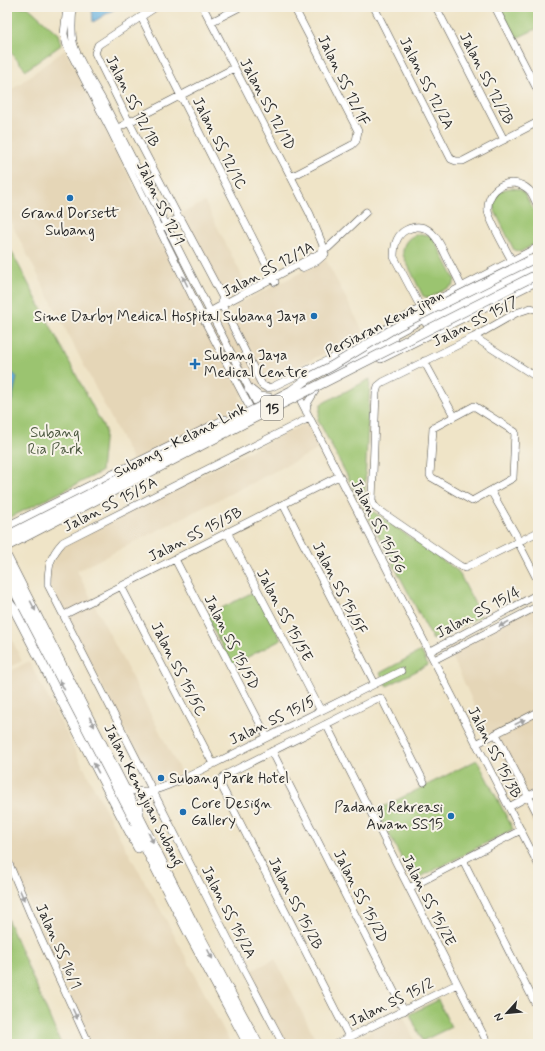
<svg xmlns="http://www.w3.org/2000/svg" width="545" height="1051" font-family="Mynerve,sans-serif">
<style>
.built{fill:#e5d6b7}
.green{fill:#9bc470;stroke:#63784e}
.water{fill:#67b2e0;stroke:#496e86}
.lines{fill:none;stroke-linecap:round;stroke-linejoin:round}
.minor-casing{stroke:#484742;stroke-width:8}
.major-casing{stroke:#484742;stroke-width:10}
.minor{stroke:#fff;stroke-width:7}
.major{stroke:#fff;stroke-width:9}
.major-bridge-casing{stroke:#484742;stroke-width:10;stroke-linecap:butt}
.major-bridge{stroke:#fff;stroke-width:9}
.oneway{fill:#a0a0a0}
.poi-dot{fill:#1f6fb2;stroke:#f7f3e8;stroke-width:1.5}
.labels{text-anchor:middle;stroke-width:4;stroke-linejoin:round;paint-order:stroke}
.shield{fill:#f7f3e8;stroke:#686764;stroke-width:1}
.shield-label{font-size:14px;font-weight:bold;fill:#2b2b2b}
.street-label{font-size:15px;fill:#2b2b2b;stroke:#f7f3e8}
.poi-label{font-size:15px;fill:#2b2b2b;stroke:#f7f3e8;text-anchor:start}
.park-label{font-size:15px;fill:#4d5940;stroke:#f7f3e8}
</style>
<rect width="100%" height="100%" fill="#f7f3e8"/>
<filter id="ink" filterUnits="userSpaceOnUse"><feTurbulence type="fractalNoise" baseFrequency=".025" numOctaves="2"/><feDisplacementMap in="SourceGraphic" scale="8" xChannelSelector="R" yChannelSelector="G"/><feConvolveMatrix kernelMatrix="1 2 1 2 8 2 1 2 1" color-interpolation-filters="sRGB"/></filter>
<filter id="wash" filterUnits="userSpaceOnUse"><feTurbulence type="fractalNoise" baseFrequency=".012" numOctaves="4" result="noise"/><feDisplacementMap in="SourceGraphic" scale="16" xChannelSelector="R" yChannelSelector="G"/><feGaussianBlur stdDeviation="0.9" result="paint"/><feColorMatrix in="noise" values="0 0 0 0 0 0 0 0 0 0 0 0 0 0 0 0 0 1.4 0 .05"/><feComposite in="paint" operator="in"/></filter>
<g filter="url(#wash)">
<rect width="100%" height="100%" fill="#efe4c7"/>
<path class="built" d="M65,50l142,281 26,-14 3,-12 90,-45 38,73 -124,63 5,10 -7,3 -1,2 -55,28 -49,22 -126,-246v-122z
M205,202l44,88 -24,12 -45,-88z
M308,422l13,26 -244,123 104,202 -27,14 -104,-203v-14l7,-18 8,-9z
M538,605v228l-53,-104 -37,-82z
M7,629l15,32 -15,7z
M29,661l88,171 52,93 62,119h-139l-62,-139 -23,-55v-177z
M275,959l43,85h-33l-38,-71z
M403,1015l13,29h-56l-2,-6z"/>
<path class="green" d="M7,7h21l30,27 3,11 -35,25 -19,-22z
M498,7h40v21l-23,11z
M512,188l7,1 5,4 14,25v24l-18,10 -6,-2 -20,-41c-1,-12 6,-21 18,-21z
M421,234l7,1 6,4 21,41 -2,5 -24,13 -6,-2 -20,-41c-1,-12 6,-20 18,-21z
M7,243l98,187 -4,42 -94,47z
M370,379l-6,126 94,66 23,45 -48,24 -115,-220 3,-16z
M255,591l26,49 -49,25 -26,-49z
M421,651l7,14 -41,21 -7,-13z
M477,760l36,69 -100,52 -36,-71z
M7,918l54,126h-50l-4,-10z
M438,1000l13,27 -29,14 -12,-27z"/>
<path class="water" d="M92,7h26l-25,15z
M7,368l10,9 -6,27 -4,5z"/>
</g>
<g filter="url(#ink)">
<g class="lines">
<g class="minor-casing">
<path id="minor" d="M67,7l-3,27 3,12 44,85 91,185 48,92
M73,7c-1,11 -2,23 0,35 3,15 23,46 31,61l153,301
M156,7l-58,38 -3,8 34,69 48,92
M203,7l88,170 19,37 14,34
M374,7l77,152 5,2h7l75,-39
M436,7l68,133
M495,7l43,84
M141,17l134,265
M211,22l29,-15
M114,130l120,-62
M291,177l61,-32 4,-4 2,-10 -64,-124
M162,227l17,-9 2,1 43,81
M324,248h4l38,-36
M512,261c-5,-10 -23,-41 -24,-50 -2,-23 23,-37 41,-21 4,4 6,11 9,16
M302,268l15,-7 8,-7
M222,296v9l40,80 5,3 5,-1 79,-38 70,-41 117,-61
M421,308l-27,-51c0,-10 2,-22 12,-27 24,-12 34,13 42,30 5,9 10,18 14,28
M538,310l-7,-2 -15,5 -42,24 -91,45 -5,4 -2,7 -4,107 1,4 3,4 84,58 5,2 73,-36
M206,314l16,-9 98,-52 4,-5
M474,337l64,41
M424,361l30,55
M300,399l238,465
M474,406l41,26 -2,46 -41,23 -41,-24 -1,-2 3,-47z
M306,411l1,-7 8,-13
M491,491l25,44 2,7 20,39
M283,504l92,180
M227,532l94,179
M175,559l92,178
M121,586l92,178
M64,615l275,-139
M429,652l109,-58
M434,660l104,-54
M326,724l162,320
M496,734l42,81
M476,744l62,-32
M272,751l132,260
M126,789c24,7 37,-2 59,-11l216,-107
M509,807l29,-16
M140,815v-12l13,-12
M7,859l33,78 49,107
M463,860l75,149
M409,888l112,-58
M349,1037l-127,-250 -1,-7 4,-5 149,-75 6,-2 3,3 41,81
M283,1044l-38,-72 -197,-387c0,-19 2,-29 15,-43l246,-124
M336,1044l121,-60"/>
</g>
<g class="major-casing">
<path id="major" d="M524,266l14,-7
M426,322l106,-54
M386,338l43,-23
M381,358l157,-78
M330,372l63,-33
M249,389l10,8 10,1
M7,527l218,-107
M7,557l187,368 64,119
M7,576l181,356 60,112
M7,600l8,11
M127,827l11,21"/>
</g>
<use href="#minor" class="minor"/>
<use href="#major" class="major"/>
<g class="major-bridge-casing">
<path id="major-bridge" d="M7,536l284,-145 18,-13 23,-12 66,-40 133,-66
M7,546l245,-127 286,-145
M15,611l112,216"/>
</g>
<use href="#major-bridge" class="major-bridge"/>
</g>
<defs><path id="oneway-solid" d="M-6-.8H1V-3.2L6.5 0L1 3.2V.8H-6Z"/></defs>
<g class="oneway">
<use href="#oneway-solid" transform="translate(185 281) rotate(-116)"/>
<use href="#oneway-solid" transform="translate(33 606) rotate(63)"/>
<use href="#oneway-solid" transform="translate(504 624) rotate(152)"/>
<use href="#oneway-solid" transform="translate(62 685) rotate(-117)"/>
<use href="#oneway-solid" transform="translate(92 722) rotate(63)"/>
<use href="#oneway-solid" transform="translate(520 722) rotate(-27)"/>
<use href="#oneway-solid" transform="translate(96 768) rotate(-118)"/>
<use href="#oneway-solid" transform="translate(151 838) rotate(63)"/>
<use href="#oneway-solid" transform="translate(22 895) rotate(67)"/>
<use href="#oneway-solid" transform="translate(210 954) rotate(62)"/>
<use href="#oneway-solid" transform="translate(75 1014) rotate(65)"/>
</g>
</g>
<g class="poi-dot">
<circle cx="70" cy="198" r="4"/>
<circle cx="314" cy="316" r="4"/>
<path d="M193 358h4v4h4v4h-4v4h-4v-4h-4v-4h4z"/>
<circle cx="161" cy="778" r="4"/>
<circle cx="183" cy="812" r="4"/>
<circle cx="451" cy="816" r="4"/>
</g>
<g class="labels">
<rect class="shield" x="261" y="396" width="22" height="24" rx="3"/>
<g class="shield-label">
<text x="272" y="413">15</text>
</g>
<g class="street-label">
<text transform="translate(487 78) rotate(63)" y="5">Jalan SS 12/2B</text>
<text transform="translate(344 80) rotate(64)" y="5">Jalan SS 12/1F</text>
<text transform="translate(427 83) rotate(63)" y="5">Jalan SS 12/2A</text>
<text transform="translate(133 101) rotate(63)" y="5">Jalan SS 12/1B</text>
<text transform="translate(268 104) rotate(62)" y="5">Jalan SS 12/1D</text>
<text transform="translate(220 143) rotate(63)" y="5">Jalan SS 12/1C</text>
<text transform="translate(161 203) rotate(64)" y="5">Jalan SS 12/1</text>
<text transform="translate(268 269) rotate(-28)" y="5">Jalan SS 12/1A</text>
<text transform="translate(475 321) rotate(-27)" y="5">Jalan SS 15/7</text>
<text transform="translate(384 323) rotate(-27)" y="5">Persiaran Kewajipan</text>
<text transform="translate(180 440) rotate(-27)" y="5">Subang - Kelana Link</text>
<text transform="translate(110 504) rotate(-27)" y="5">Jalan SS 15/5A</text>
<text transform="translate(379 526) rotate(63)" y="5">Jalan SS 15/5G</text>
<text transform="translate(195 534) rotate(-27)" y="5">Jalan SS 15/5B</text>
<text transform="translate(340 588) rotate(63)" y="5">Jalan SS 15/5F</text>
<text transform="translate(478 612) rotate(-28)" y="5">Jalan SS 15/4</text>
<text transform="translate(285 615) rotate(62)" y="5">Jalan SS 15/5E</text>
<text transform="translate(232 642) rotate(63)" y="5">Jalan SS 15/5D</text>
<text transform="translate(179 669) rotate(63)" y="5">Jalan SS 15/5C</text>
<text transform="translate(272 720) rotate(-26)" y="5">Jalan SS 15/5</text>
<text transform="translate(495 752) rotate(63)" y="5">Jalan SS 15/3B</text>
<text transform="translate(144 795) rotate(63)" y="5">Jalan Kemajuan Subang</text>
<text transform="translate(361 896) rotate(63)" y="5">Jalan SS 15/2D</text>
<text transform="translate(429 900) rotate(63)" y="5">Jalan SS 15/2E</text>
<text transform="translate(296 903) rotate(63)" y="5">Jalan SS 15/2B</text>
<text transform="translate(229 912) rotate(63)" y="5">Jalan SS 15/2A</text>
<text transform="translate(59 946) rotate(66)" y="5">Jalan SS 16/1</text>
<text transform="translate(391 1002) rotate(-26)" y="5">Jalan SS 15/2</text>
</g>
<g class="poi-label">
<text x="70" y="218" text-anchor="middle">Grand Dorsett<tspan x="70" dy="17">Subang</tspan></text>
<text x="306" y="321" text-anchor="end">Sime Darby Medical Hospital Subang Jaya</text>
<text x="204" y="360">Subang Jaya<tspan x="204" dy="17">Medical Centre</tspan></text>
<text x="169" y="783">Subang Park Hotel</text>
<text x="191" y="808">Core Design<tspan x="191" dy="17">Gallery</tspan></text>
<text x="443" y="812" text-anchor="end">Padang Rekreasi<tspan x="443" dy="17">Awam SS15</tspan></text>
</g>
<g class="park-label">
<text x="55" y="437">Subang<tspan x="55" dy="17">Ria Park</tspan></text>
</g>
</g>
<rect width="545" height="1051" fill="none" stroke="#f7f3e8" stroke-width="24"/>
<g transform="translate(507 1013) rotate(243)" stroke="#f7f3e8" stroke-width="3" paint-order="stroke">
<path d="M0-3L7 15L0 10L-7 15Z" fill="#2b2b2b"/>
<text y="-6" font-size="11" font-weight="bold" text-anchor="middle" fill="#2b2b2b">N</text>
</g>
</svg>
